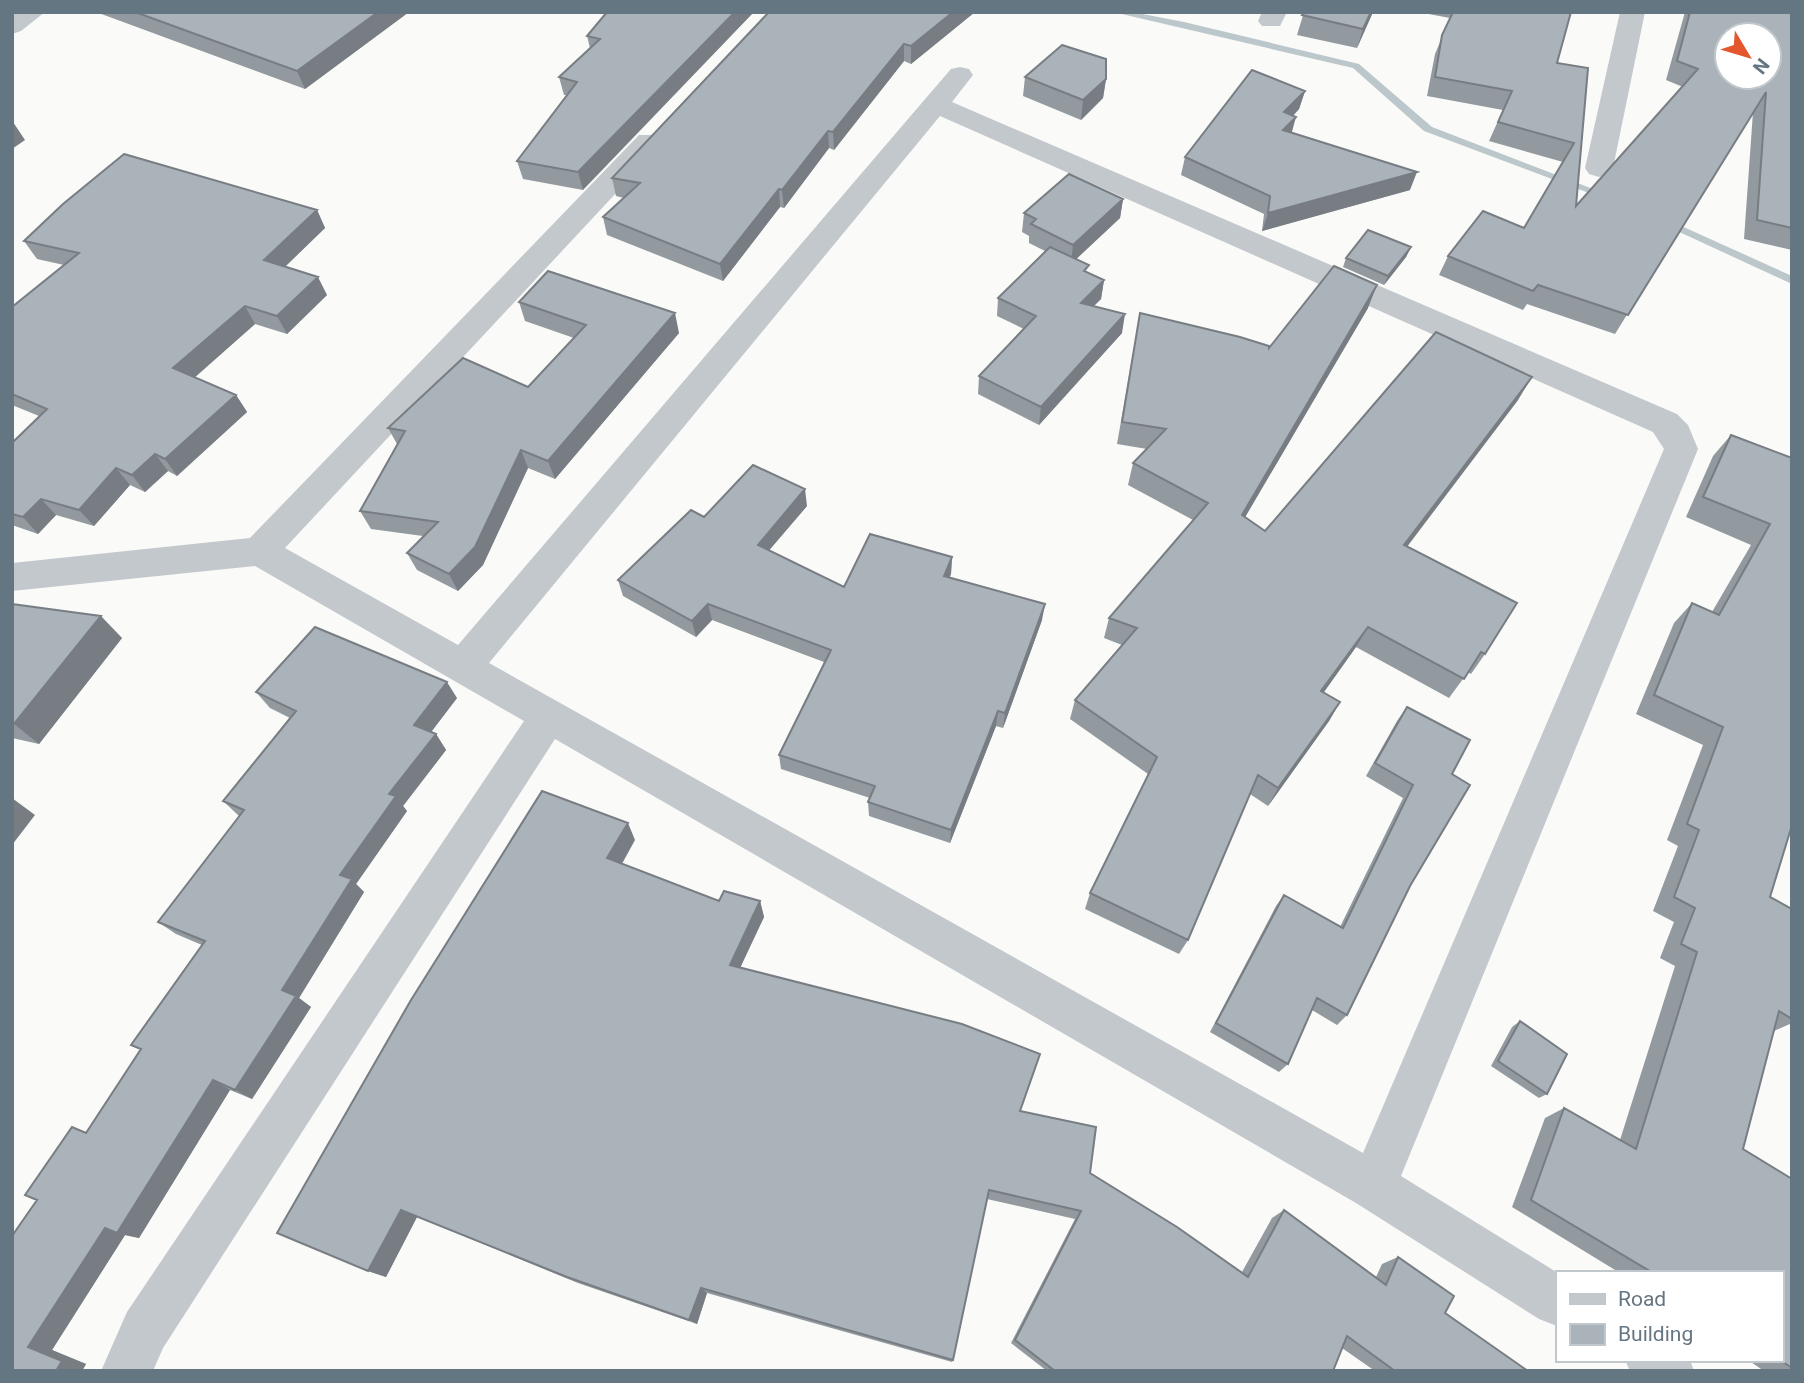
<svg xmlns="http://www.w3.org/2000/svg" width="1804" height="1383" font-family="Roboto,sans-serif">
<style>
.lines{fill:none;stroke-linecap:round;stroke-linejoin:round}
.stream{fill:#bbc7cb;fill-rule:evenodd}
.minor{fill:#c3c8cc;fill-rule:evenodd}
.tertiary{fill:#c3c8cc;fill-rule:evenodd}
.wall{fill:#929a9f}
.shaded-wall{fill:#777d82}
.building{fill:#aab3b9;stroke:#777d82;stroke-width:2;fill-rule:evenodd}
</style>
<rect width="100%" height="100%" fill="#fafaf8"/>
<g class="lines">
<path class="stream" d="M1113,12h19l52,10 175,42 73,63 182,70 -1,2h-8l-181,-68 -71,-63z
M1666,219l126,57v8l-130,-60v-4z"/>
<path class="minor" d="M1262,12h25l-7,14h-18l-4,-5z
M1620,12h25l-32,156 -4,6 -10,3 -10,-3 -4,-6z
M960,67l9,2 4,6 -21,27 725,312 11,11 10,24 -297,727 157,97 -1,53 -18,-7 -183,-116 -801,-464 -392,609 -10,23h-52l26,-59 397,-591 -269,-155 -243,25v-28l238,-25 389,-403h20l4,6 -4,6 -374,401 173,97 468,-547 25,-29zM940,116l713,316 11,17 -301,704 -874,-490z
M1625,1360h65l4,11h-64z"/>
<path class="tertiary" d="M16,12h29l-24,19 -9,3v-19z"/>
</g>
<path class="wall" d="M96,12h313l-104,77z
M607,12l-24,178 -60,-11 -6,-18 50,-66h-3l-5,-18 31,-29 -3,-12z
M769,12h206l-64,52 -7,-3 -70,89 -5,-2 -45,60 -4,-1 -57,74 -116,-46 -4,-18 21,-19 -8,-2 -4,-18z
M1304,12h69l-16,36 -60,-13z
M1418,12h153l-14,51 31,5 -12,138 107,-119 -17,-7 19,-68h107v238l-48,-11 9,-127 -138,222 -88,-30 -4,6 -84,-35 9,-19 76,-28 39,-66 -74,-21 14,-31 -76,-14 8,-42 15,-36z
M1025,77l81,2 -3,19 -22,22 -58,-24z
M1305,91l-6,18 -6,7 -1,16 118,58 -148,41 2,-17 -83,-39 4,-18z
M1123,199l-3,19 -44,41 12,14 16,7 -3,19 -8,7 29,27 -83,92 -61,-31 1,-18 45,-47 -27,-13 1,-18 47,-47 -16,-8v-7l-7,-4 2,-19z
M317,210l8,18 -40,39 42,28 -40,39 -32,-10 -60,53 41,18 11,17 -70,64 -9,-5 -23,21 -15,-7 -36,41 -38,-11 -18,19 -26,-9v-82l27,-27 -27,-11v-98l52,-42 -27,-6 -13,-18z
M1411,247l-5,10 -22,28 -41,-18 3,-9z
M519,302l160,31 -124,146 -27,-11 -45,97 -25,26 -41,-21 -10,-17 16,-17 -52,-7 -11,-18 37,-67 -9,-16 140,-41 46,-49 -49,-17z
M1368,308l-123,209 20,14 253,-131 -111,147 78,107 -14,20 -3,-2 -19,26 -93,-51 -32,45 16,10 -11,19 -61,85 -18,-12 -62,146 -9,14 -94,-45 5,-16 58,-119 -78,-55 5,-19 47,-55 -18,-7 5,-20 84,-98 -65,-35 5,-22 14,-14 -30,-5 23,-131 129,35z
M1731,435l61,23 -22,439 22,12v114l-18,8 -31,118 49,30v192h-28l-16,-11h33v-87h-161l-108,-66 33,-89 19,-10 56,32 55,-174 -15,-8 14,-36 -21,-11 25,-65 -11,-6 36,-95 -67,-31 38,-91 18,-20 20,9 39,-67 -65,-28 27,-61z
M807,506l-38,44 75,37 108,-30 -1,17 -2,4 93,42 -39,108 -7,-2 -46,117 -81,-27 -1,-14 2,-4 -89,-29 -2,-14 45,-93 -112,-42 -16,17 -73,-41 -5,-16 86,-63z
M12,604l110,34 -83,106 -27,-6z
M256,692l201,6 -26,34 5,2 10,16 -43,56 4,5 -51,73 8,8 -65,106 12,9 -59,92 -22,-9 -91,148 -14,-3 -73,115 34,14 -4,7h-70l74,-238 55,-83 -10,-5 71,-100 -26,-11 -18,-12 81,-106 -16,-15 67,-83 -20,-10z
M1407,707l45,67 -42,112 -63,129 -10,10 -25,-15 -24,54 -9,8 -69,-40 66,-126 8,-11 56,32 63,-129 -37,-22 31,-55z
M635,840l-13,24 97,37h41l4,16 -24,50 280,144 70,62 152,99 30,-54 12,-8 92,67 6,-13 16,-7 47,56 83,58h-153l-33,-23 -9,23h-286l-36,-28 64,-124 -88,-20 -34,161 -1,2 -245,-69 -10,31 -119,-41 -161,-66 -31,60 -18,-6z
M1520,1021l27,73 -8,4 -48,-32 21,-39z"/>
<path class="shaded-wall" d="M378,12h31l-104,77 -8,-18z
M735,12h19l-171,178 -5,-18z
M953,12h22l-64,52v-18z
M1371,12h2l-16,36 6,-19z
M904,44v17l-70,89 -1,-18z
M1106,79l-3,19 -22,22 2,-20z
M1305,91l-6,18 -20,21 5,-18z
M1296,117l-5,18 -8,-5z
M12,122h1l12,18 -13,9z
M828,131l1,17 -45,60 -2,-18z
M1417,172l-7,18 -148,41 6,-18z
M779,189l1,18 -57,74 -3,-17z
M1123,199l-3,19 -49,46 2,-19z
M317,210l8,18 -52,50 -9,-18z
M1411,247l-5,10 -22,28 4,-9z
M318,277l9,18 -40,39 -10,-18z
M1104,280l-3,19 -23,23 3,-19z
M1377,285l-9,23 -134,228 8,-21z
M245,306l10,18 -70,62 -12,-18z
M675,313l4,20 -124,146 -7,-18z
M1125,314l-3,19 -83,92 2,-18z
M1532,377l-14,23 -126,166 12,-21z
M236,395l11,17 -70,64 -12,-17z
M521,450l7,18 -45,97 -25,26 -9,-17z
M155,454l13,17 -23,21 -13,-17z
M116,468l14,17 -36,41 -15,-16z
M805,489l2,17 -47,55 -2,-16z
M41,499l15,16 -18,19 -15,-17z
M952,557l-1,17 -8,19 1,-17z
M708,604l4,16 -16,17 -4,-16z
M1045,604l-3,16 -39,108 2,-15z
M101,616l21,22 -83,106 -25,-20z
M1368,627l-12,20 -45,63 10,-19z
M447,682l10,16 -32,42 -11,-15z
M1340,702l-11,19 -61,85 10,-18z
M998,711l-2,15 -46,117 1,-13z
M436,734l10,16 -43,56 4,5 -51,73 8,8 -65,106 12,9 -59,92 -17,-9 47,-100 58,-115 49,-81z
M12,798l23,17 -23,30z
M628,823l7,17 -20,35 -8,-17z
M760,901l4,16 -29,62 -5,-14z
M213,1080l17,10 -91,148 -14,-3 -73,115 34,14 -4,7h-26l-28,-24 77,-119z
M401,1210l16,7 -31,60 -18,-6z
M701,1288l6,5 -10,31 -8,-4z"/>
<path class="building" d="M135,12h243l-81,59z
M607,12h128l-157,160 -61,-11 60,-79 -18,-5 41,-38 -13,-3z
M769,12h184l-42,34 -7,-2 -71,88 -5,-1 -46,59 -3,-1 -59,75 -117,-47 37,-34 -28,-5z
M1304,12h67l-8,17 -61,-14z
M1453,12h118l-14,51 31,5 -12,138 122,-137 -21,-8 13,-49h102v216l-35,-8 9,-128 -138,223 -90,-30 -5,6 -85,-35 35,-45 41,17 50,-85 -76,-21 14,-31 -77,-14 7,-42zM1727,35h42v42h-42z
M1062,45l44,14v20l-23,21 -58,-23z
M1252,70l53,21 -21,21 12,5 -13,13 134,42 -149,41 2,-17 -85,-39z
M124,154l193,56 -53,50 54,17 -41,39 -32,-10 -72,62 63,27 -71,64 -10,-5 -23,21 -16,-7 -37,42 -38,-11 -18,18 -11,-3v-71l35,-34 -35,-15v-87l67,-54 -55,-12 39,-37z
M1069,174l54,25 -50,46 -42,-21 5,-5 -12,-6z
M1368,230l43,17 -23,29 -42,-18z
M1050,247l39,18 -5,6 20,9 -23,23 44,11 -84,93 -62,-31 57,-60 -38,-18z
M1334,266l43,19 -135,230 23,16 171,-199 96,45 -128,168 113,58 -32,51 -4,-2 -17,27 -96,-52 -47,64 19,11 -62,86 -20,-13 -70,165 -98,-47 67,-136 -82,-57 62,-72 -28,-10 99,-115 -75,-40 33,-34 -44,-7 18,-109 100,24 29,9v2z
M548,271l127,42 -127,148 -27,-11 -46,97 -26,27 -42,-21 31,-31 -78,-11 45,-80 -17,-3 75,-70 65,29 58,-62 -67,-23z
M1731,435l61,23v367l-22,72 22,12v110l-13,-8 -36,138 49,30v189l-12,-8h1v-87h-128l-122,-73 33,-92 72,41 61,-197 -16,-8 14,-36 -21,-11 25,-67 -12,-6 36,-97 -69,-32 38,-92 27,12 51,-91 -67,-27z
M753,465l52,24 -47,56 86,42 26,-53 82,23 -8,19 101,28 -40,109 -7,-2 -47,119 -83,-28 7,-16 -96,-31 52,-105 -123,-46 -16,17 -74,-41 73,-70 13,7z
M12,604l89,12 -87,108 -2,-1z
M315,627l132,55 -33,43 22,9 -47,60 7,2 -56,79 12,4 -70,111 14,6 -61,94 -22,-10 -96,153 -12,-5 -77,119 34,14 -6,10h-44v-135l25,-36 -12,-5 47,-68 14,6 55,-84 -10,-4 74,-104 -47,-19 86,-112 -21,-9 73,-90 -40,-19z
M1407,707l63,33 -18,34 18,11 -60,101 -63,129 -30,-17 -29,66 -72,-41 68,-128 59,33 70,-143 -38,-22z
M542,791l86,32 -21,35 112,43 5,-10 36,10 -30,64 232,59 78,30 -20,57 76,16 -6,46 87,54 71,50 36,-67 102,75 12,-28 56,39 -9,17 83,58h-133l-48,-35 -14,35h-278l-40,-31 66,-129 -92,-21 -36,170 -252,-72 -12,32 -122,-43 -166,-67 -33,61 -91,-38 134,-233z
M1520,1021l47,33 -20,40 -49,-33z"/>
<rect width="1804" height="1383" fill="none" stroke="#657683" stroke-width="28"/>
<rect x="1556" y="1271" width="228" height="91" fill="#ffffff" stroke="#c1c8cd" stroke-width="2"/>
<rect x="1570" y="1294" width="35" height="10" fill="#c3c8cc" stroke="#c1c8cd" stroke-width="2"/>
<text x="1618" y="1306" font-size="21" fill="#657683">Road</text>
<rect x="1570" y="1324" width="35" height="21" fill="#aab3b9" stroke="#c1c8cd" stroke-width="2"/>
<text x="1618" y="1341" font-size="21" fill="#657683">Building</text>
<g transform="translate(1748 56) rotate(128)"><circle r="33" fill="#ffffff" stroke="#c1c8cd" stroke-width="2"/>
<path d="M0-5L12 26L0 18L-12 26Z" fill="#e4572e"/>
<text y="-10" font-size="19" font-weight="bold" text-anchor="middle" fill="#657683">N</text>
</g>
</svg>
